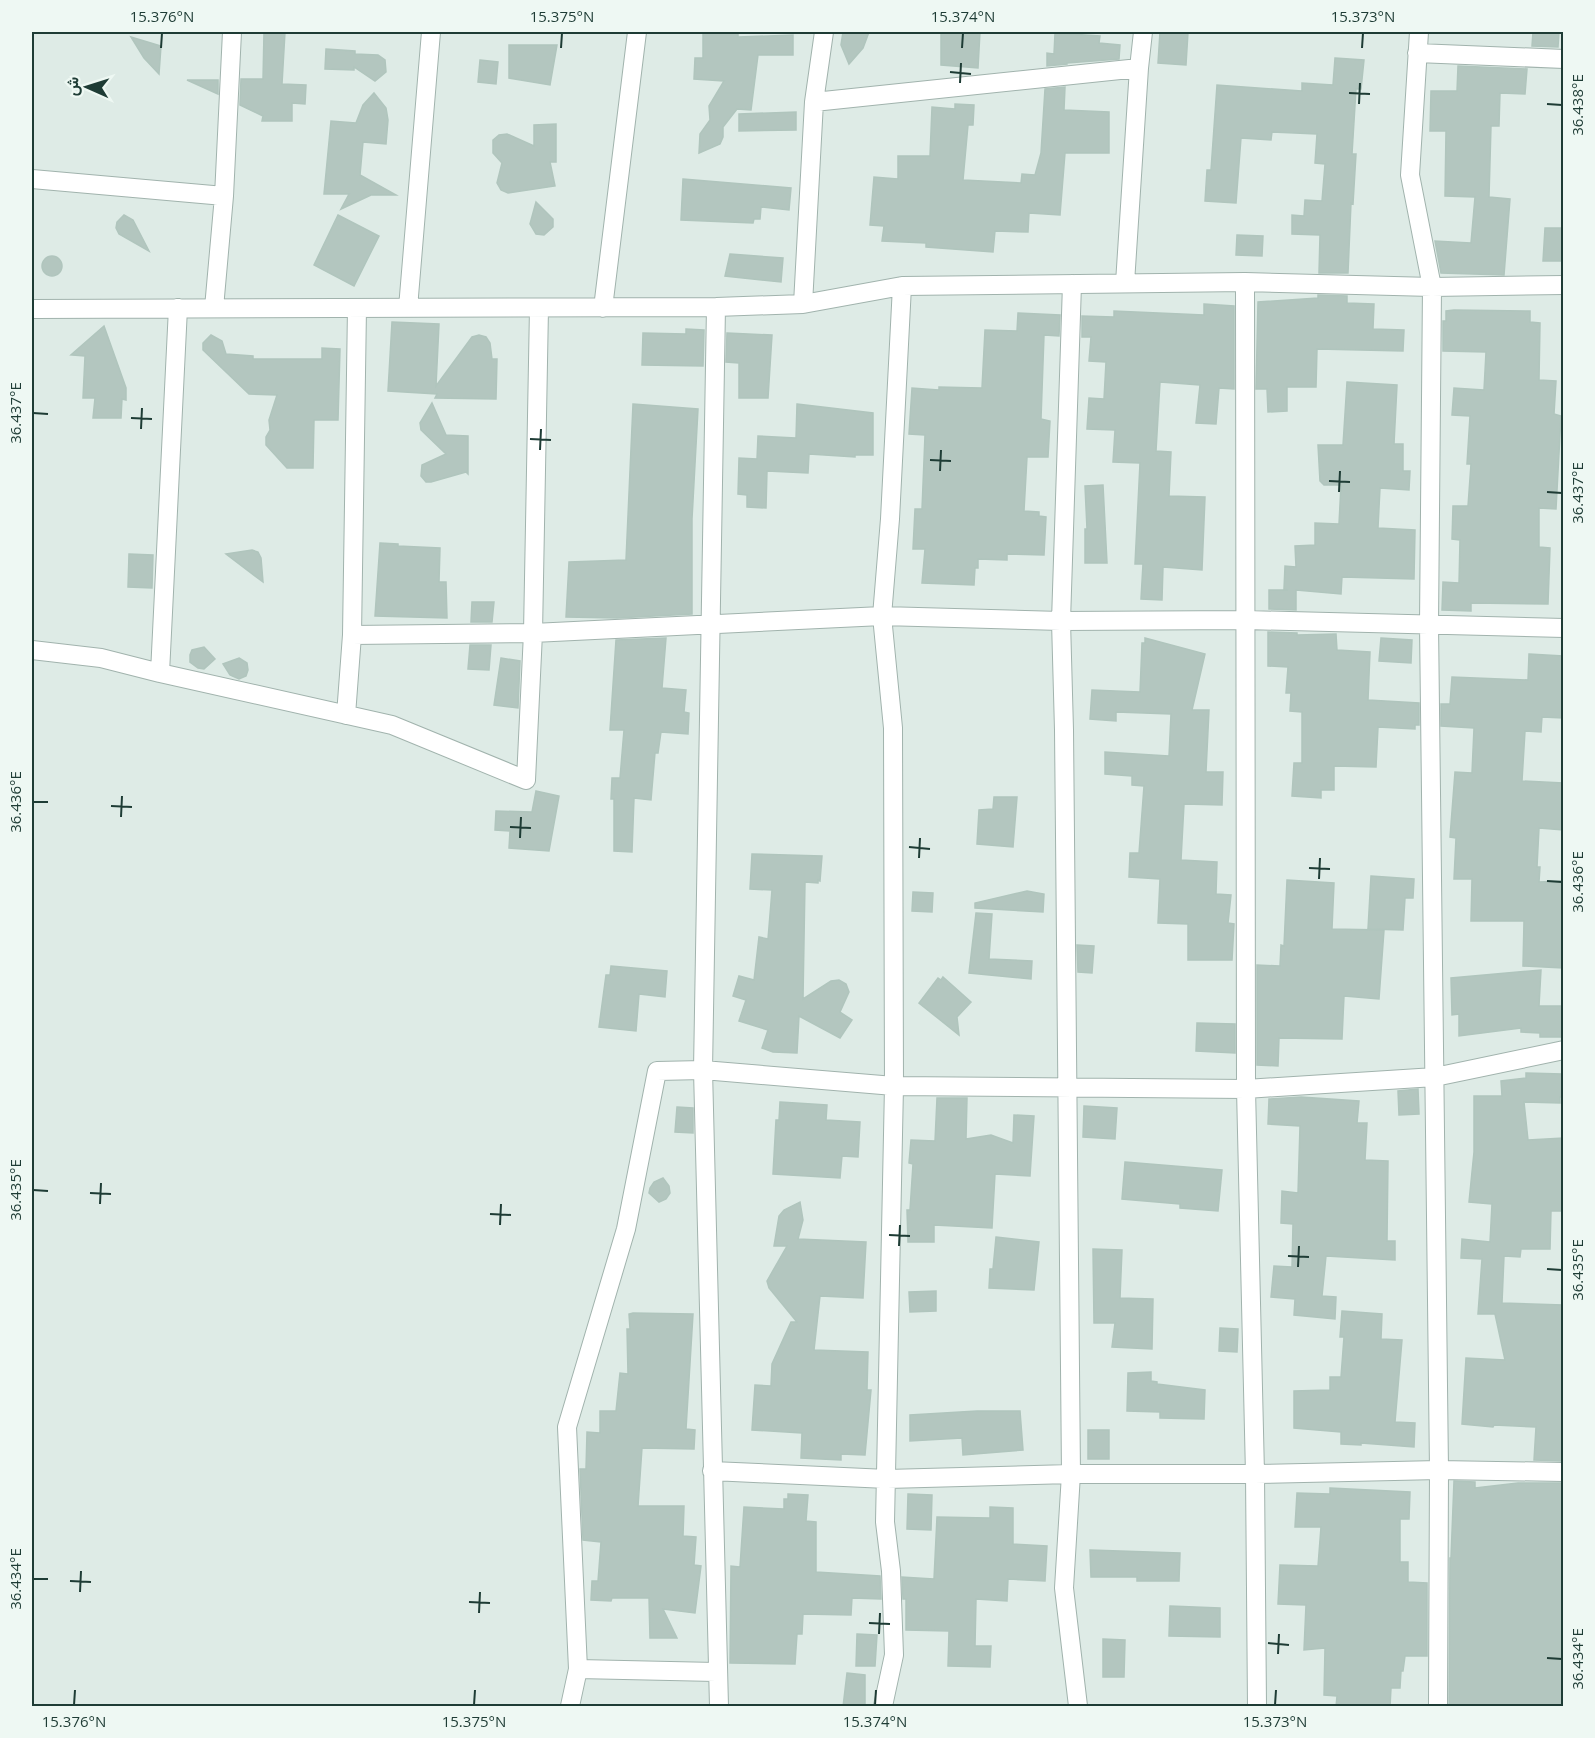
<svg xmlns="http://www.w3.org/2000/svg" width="1595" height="1738" font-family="'Open Sans',Vazirmatn,sans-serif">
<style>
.building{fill:#b3c6bf;stroke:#b0c5bd;stroke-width:1.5}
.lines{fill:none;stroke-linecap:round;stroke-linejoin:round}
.minor-casing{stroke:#a1b3ad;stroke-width:20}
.minor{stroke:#fff;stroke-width:18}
.ticks{fill:none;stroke:#1e3c35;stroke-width:2}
.neatline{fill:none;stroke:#1e3c35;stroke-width:2}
.ticks-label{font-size:15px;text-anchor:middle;fill:#1e3c35}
</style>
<rect width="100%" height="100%" fill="#deebe6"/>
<path class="building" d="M264,32h21l-3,52 24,1 -1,19 -13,-1v18h-30l1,-5 -23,-11 1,-26h22z
M703,32h35v5l55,-2v20h-35l-7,55 -14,-1 -14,18v10l-3,7 -21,9 1,-19 10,-14 -1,-14 15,-25 -30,-2 1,-21h8z
M843,32h26l-6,16 -14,16 -8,-19z
M941,32h39l-2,36 -37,-3z
M1160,32h28l-2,33 -28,-2z
M1533,32h26l-1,15 -26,-1z
M1055,33l45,3 -1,7 21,2 -1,14 -52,4v1l-20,2v-13l7,1z
M131,37l30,9 -2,28 -15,-16z
M509,45h48l-7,40 -41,-7z
M326,49l29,2v3l23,1 7,5 1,12 -11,9 -21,-14v3l-29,-1z
M1335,58l29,2 -3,29h-5l-4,65h4l-3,50 -2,-1 -3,70h-29l1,-38 -28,-1v-19l12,1 1,-16 17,1 3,-37 -10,-1 2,-29 -45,-2 -1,8 -30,-2 -5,65 -31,-2 2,-31h4l6,-85 85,6v-8l31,2z
M480,60l18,2 -2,22 -18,-2z
M1458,66l69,3 -2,25 -25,-1 -1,33h-8l-2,71 21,2 -6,76 -63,-2 -6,-32 36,2 4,-46 -30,-1 1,-65h-16l1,-40h26z
M187,80h31v14z
M1065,87l-1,23 45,2v41h-44l-5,62 -31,-2 -1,19 -33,-1 -2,21 -67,-5v-4l-44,-2 2,-15 -14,-1 4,-48 24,2v-23h32l2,-49 23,2v-5l19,1 -1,20h-5l-5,55 58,3 1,-9 13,1 6,-22 4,-64z
M374,93l12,15 2,12 -2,24 -23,-2 -3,33 36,20h-25l-30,14 8,-15h-25l7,-73 25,2 7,-18z
M796,112v18l-57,1v-17z
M556,124v38h-6l5,24 -47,7 -7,-3 -4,-7 5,-20 -9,-10v-13l6,-5 8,-1 27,12v-21z
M683,179l108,9 -2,22 -28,-3 -1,12h-6l-1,4 -72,-3z
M536,202l17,17v8l-9,8 -8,-1 -6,-10z
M124,215l9,5 16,31 -30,-17 -3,-6 1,-6z
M338,215l41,21 -25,50 -40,-21z
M1545,228h18v33h-20z
M1237,235l26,1 -1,20 -26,-1z
M730,254l53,4 -2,24 -56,-6z
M42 266a10 10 0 1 1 20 0a10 10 0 1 1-20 0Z
M1318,295l29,1v7l27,1 -1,25 31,1 -1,21 -86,-2 -1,38h-29v24l-19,1 -1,-23h-11l2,-87 60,-4z
M1204,304l30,2v83l-15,-1 -3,36 -20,-1 4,-38 -40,-3 -4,69 15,1 -2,44 36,1 -3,73 -39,-3 -1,33 -21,-1 2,-35h-8l5,-101 -27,-1 2,-32 -28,-1 2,-31 15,1 2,-37 -17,-1 2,-24h-9v-21l32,1v-6l90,4z
M1454,310l76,1v11l10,1 -1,57 17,1 -2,33 7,2 -5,93 -17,-1v39l11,1 -2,56 -77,-1v8l-29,-1 1,-28 16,1 1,-43 -8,-1 1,-33h15l3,-42h-4l3,-48 -18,-1 2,-27 30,2 2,-38 -43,-1v-30h3v-10z
M1018,313l42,2 -1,21 -15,-1 -3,84 9,2 -2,36h-21l-3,54 15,1v4l7,1 -2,38 -37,-1v6l-29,-1v9h-3l-1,17 -52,-2 3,-34h-12l2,-40h7l3,-74 -16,-1 3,-46 27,2v-3l43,1 3,-58 32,1z
M392,322l47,2 -3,62 36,-49 7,-2 7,2 4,6 2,16h5l-1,40 -61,-1 2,-4 -49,-3z
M104,326l22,62v12l-4,-1 -1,19h-28l2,-20h-12l2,-42 -14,-1z
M686,329l18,1 -1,36 -61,-1 1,-32 43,1z
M727,333l45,2 -4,63h-29v-35l-13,-1z
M211,335l11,6 4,13 27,2v3h69v-11l18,1 -2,71h-24l-1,48h-26l-21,-23v-8l4,-7 -1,-10 8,-25 -28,-1 -46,-44v-7z
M1347,382l50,3 -3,59h9v27h7l-1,19 -29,-2 -2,40 37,2 -1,49 -72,-2 -1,17 -45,-4v20l-27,-1v-19h19l-4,-1 1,-23 11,1 -1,-21 20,-1v-22l24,1 2,-39h-17l-4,-4 -2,-36h25z
M432,403l14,32 22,1v38l-2,-2 -35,10h-5l-5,-6 1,-11 24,-11 -25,-24 -1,-7z
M633,404l65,5 -6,110v95l-75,4 -51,-1 3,-55 57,-2z
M797,404l76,9v42h-18v2l-46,-3 -1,19 -41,-2 -1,37 -19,-1v-12l-9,-1 1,-36 18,1 1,-23 38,2z
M1103,485l4,78h-22v-34h2l-2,-43z
M380,543l18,1v2l42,2 -1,34h7l1,36 -72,-2z
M252,550l6,2 3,6 2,24 -37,-28z
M129,554l24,1 -1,33 -24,-1z
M472,602h22l-2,20h-21z
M1268,632l29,1v2l39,-1 1,16 33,2 -2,48 51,3v22h-4v4l-37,-2 -2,40 -42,-1v24h-13v8l-29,-2 2,-33h8v-51l-12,-1 1,-18h-5l2,-26 -20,-1z
M666,638l-4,50 24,2 -2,22 5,1 -1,21 -27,-2 -3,21h-3l-4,47 -17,-2 -2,54 -18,-1v-52h-3l1,-21h8l4,-48h-14l6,-90z
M1145,638l60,16 -13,56h17l-3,62h17l-1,33 -38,-1 -3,56 36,2 -1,32 15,1 -3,28 6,1 -2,36h-44v-36l-30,-1 2,-44 -31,-2 1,-24h9l5,-67 -12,-1v-9l-27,-2v-22l64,4 2,-42 -55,-2v9l-26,-2 2,-29 48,2 2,-49h3z
M1381,638l31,2 -1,23 -32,-2z
M470,645h21l-2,25 -21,-1z
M204,647l11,12 -11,10 -6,-1 -8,-6v-7l2,-5z
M1529,654l34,2v62l-21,-1 -1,15 -16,-1 -3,50 41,2v47l-24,-2 -2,39h3l-1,15 22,-1v33h2v54l-40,-2 1,-45h-53l1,-42h-18l2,-41 -6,-1 5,-65 17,1 2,-45 -33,-2v-22h9l2,-27 76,3z
M239,658l8,5 1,7 -2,6 -7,3 -9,-4 -7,-11z
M501,658l19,3 -2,47 -24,-3z
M536,791l23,5 -10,55 -40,-3 1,-17 -15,-1 1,-19 36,1z
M994,797h23l-4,50 -36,-3 2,-34 14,-1z
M752,854l70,2 -2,25 -2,-1v3l-13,-1 -2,117 28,-18 8,-1 7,4 3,8 -9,20 12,8 -12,18 -41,-22 -2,37 -24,-1 -11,-4 6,-18 -29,-9 7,-21 -13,-4 6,-20 15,4 5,-43 9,2 4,-49 -22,-1z
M1371,876l43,3 -1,19h-8l-2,32 -35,-1z
M1287,880l47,3 -2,46 52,1 -5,69 -35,-3 -2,43 -63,-1 -1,28 -21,-1v-100l23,1 1,-21 3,1z
M1027,891l17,3 -1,18 -68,-4v-5z
M913,892l20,1 -1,19 -20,-1z
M976,913l16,1 -3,45 43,2 -1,18 -62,-6z
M1077,945l17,1 -2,27 -14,-1z
M611,966l56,5 -2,26 -26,-3 -3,37 -37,-4 7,-52h4z
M1541,970l-2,36h23v31h-22v-4l-19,-1v-4l-62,8v-22l-7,1 -1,-37z
M943,977l28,25 -14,15 2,18 -40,-32 19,-25 3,2z
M1197,1023l38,1v29l-39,-2z
M1526,1073l36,1v4h1v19h-3v6l-36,-1 4,38 35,-2v73h-12l-1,38h-29l-1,8 -16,-1 -2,47 61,2v129l-1,27 -28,-1 2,-33 -42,-2 -1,2 -31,-3 4,-66 39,2 -10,-46h-17l4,-55 -21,-1 1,-19 28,3 2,-38 -23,-2 5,-50v-56h28l-1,-15 25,-3z
M1418,1089l1,25 -20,1 -1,-24z
M1301,1097l58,4 -2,22h10l-2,37 23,1 -1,80h8v19l-69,-4 -4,40 14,1 -1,22 -41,-4 1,-16 -24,-2 3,-31 18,1 1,-43 -12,-1 1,-32 16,2 2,-67 -32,-2 1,-25z
M937,1098h30l-1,41 25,-4 22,8 1,-28 20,1 -4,60 -35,-2 -3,54 -58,-3v17h-26l-1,-32h3l3,-46 -4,-1 2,-23 24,1z
M780,1102l47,3 -1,15 34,2 -2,35 -16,-1 -2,22 -67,-4 3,-54h3z
M1084,1106l33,2 -2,31 -32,-2z
M677,1107l16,1v25l-18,-1z
M1125,1162l97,8 -4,41 -38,-3v-4l-58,-5z
M663,1178l6,8 1,7 -4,6 -7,3 -10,-9 1,-5 4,-6z
M800,1202l3,18 -5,19 68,3 -3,56 -43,-2 -6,54 54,2 -1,38h4l-6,65 -24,-1v6l-40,-2 1,-25 -50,-3 3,-45 16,1 1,-22 19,-42h6l-28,-34 -2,-7 20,-35h-13l5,-30 5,-6z
M996,1237l43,5 -5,48 -45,-2 1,-19h3z
M1093,1249l29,1 -2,48 33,1 -1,50 -40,-2 3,-24h-21z
M936,1291v20l-26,1 -1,-20z
M1342,1311l40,3 -1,25 21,1 -7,82 20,1 -1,24 -53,-4v2l-20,-1v-12l-47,-4v-37l36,-1v-13h11l3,-40h-4z
M633,1313l60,1 -7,115 9,1 -1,19 -52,-1 -4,58h46l-1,30 13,1 -2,28 7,1 -6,47 -32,-4 14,29h-27l-1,-40h-37l-1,3 -20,-1 1,-19h6l3,-39 -18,-2 -3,-71h6l1,-37 13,1v-22h16l4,-38 8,1 -1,-45h3l-1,-15z
M1220,1328l18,1 -1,23 -18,-1z
M1151,1372v9l6,1v2l48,6 -1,29 -44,-1v-6l-33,-1 1,-38z
M977,1411h43l3,39 -60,5 -1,-17 -52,3v-26z
M1088,1430h21v29h-21z
M1454,1481l21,1v6l43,-5h45v224h-114l1,-149h1z
M1330,1488l80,4 -1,27h-9v43h8v20l19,1v73h-22l-2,15h-2l-1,17h-9l-1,19h-54l1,-11 -13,-1 1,-47 -21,2 2,-45 -28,-1 2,-39 38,1 3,-39h-26l2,-34 33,1z
M788,1494l20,1 -2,26 10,1v50l64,4 1,23 -29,-1 -1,17 -48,-1 -1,20h-5l-2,30 -65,-1 1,-97 9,1 4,-60 40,2v-10h4z
M908,1494l24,1 -1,35 -24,-1z
M990,1507l23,1v36l34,2 -2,35 -37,-2 -1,22 -31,-2 -1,47h16l-1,21 -42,-1 1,-35 -43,-1v-31h-3l-1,-22 32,2 3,-62 53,1z
M1090,1550l90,3 -1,28h-42v-4h-46z
M1170,1606l50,2v29l-51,-1z
M857,1634l20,1 -2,31h-19z
M1103,1639l22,1 -1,37h-21z
M847,1673l18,2v32h-22z"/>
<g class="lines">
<g class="minor-casing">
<path id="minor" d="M1419,32l-9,143 22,112 -3,337 10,846 -1,236
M1417,53l147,6
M814,102l325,-34
M32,179l192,17
M1245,282l1,807 9,385 2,232
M1125,283l14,-215 4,-36
M1072,284l-11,337 3,109 7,744 -7,114 14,118
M803,304l11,-202 10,-70
M716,307l-13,763 16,636
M214,308l10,-112 8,-164
M408,308l23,-276
M603,308l34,-276
M32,309l684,-2 87,-3 99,-18 343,-4 187,5 132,-2
M352,635l181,-2 349,-17 179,5 185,-1 318,8
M32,650l69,8 59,15 232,52 134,55 7,-147 6,-325
M160,673l18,-365
M346,715l6,-80 5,-327
M712,1471l175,8 184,-5h184l184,-4 125,2
M578,1669l138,3
M570,1706l8,-37 -11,-242 59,-198 31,-158 46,-1 191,16 352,3 189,-12 129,-27
M883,1706l11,-51 -3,-84 -6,-49 9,-436 -1,-358 -11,-112 8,-97 12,-233"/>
</g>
<use href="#minor" class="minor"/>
</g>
<path class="ticks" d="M161,48l1,-15M561,48l1,-15M962,48l1,-15M1362,48l1,-15M950,72l21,2M960,83l1,-20M1349,93l21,1M1359,104l1,-21M1547,104l15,1M33,413l15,1M131,418l21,1M141,429l1,-21M530,439l21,1M540,450l1,-21M930,460l21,1M940,471l1,-21M1329,481l21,1M1339,492l1,-21M1547,492l15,1M33,802h15M111,806l21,1M121,817l1,-21M510,827l21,1M520,838l1,-21M909,847l21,2M919,858l1,-20M1309,868l21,1M1319,879l1,-21M1547,881l15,1M33,1190l15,1M90,1193l21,1M100,1204l1,-21M490,1214l21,1M500,1225l1,-21M889,1235l21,1M899,1246l1,-21M1288,1256l21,1M1298,1267l1,-21M1547,1269l15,1M33,1579h15M70,1581l21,1M80,1592l1,-21M469,1602l21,1M479,1613l1,-21M869,1623l21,1M879,1634l1,-21M1268,1643l21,2M1278,1654l1,-20M1547,1658l15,1M74,1705l1,-15M474,1705l1,-15M875,1705l1,-15M1275,1705l1,-15"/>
<rect width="1595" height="1738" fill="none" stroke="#eef8f3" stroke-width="66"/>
<g transform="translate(87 87) rotate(273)" stroke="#eef8f3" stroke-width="4.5" paint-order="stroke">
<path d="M0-4.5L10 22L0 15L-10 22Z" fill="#1e3c35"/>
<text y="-9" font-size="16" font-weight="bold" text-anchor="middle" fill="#1e3c35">ش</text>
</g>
<rect x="33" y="33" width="1529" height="1672" class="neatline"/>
<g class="ticks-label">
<text x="162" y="22">15.376°N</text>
<text x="562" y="22">15.375°N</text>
<text x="963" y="22">15.374°N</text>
<text x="1363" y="22">15.373°N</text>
<text transform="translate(1578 105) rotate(-90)" y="5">36.438°E</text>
<text transform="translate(16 413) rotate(-90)" y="5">36.437°E</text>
<text transform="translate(1578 493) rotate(-90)" y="5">36.437°E</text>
<text transform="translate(16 802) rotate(-90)" y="5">36.436°E</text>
<text transform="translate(1578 882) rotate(-90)" y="5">36.436°E</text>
<text transform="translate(16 1190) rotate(-90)" y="5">36.435°E</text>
<text transform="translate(1578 1270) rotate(-90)" y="5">36.435°E</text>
<text transform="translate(16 1579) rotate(-90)" y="5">36.434°E</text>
<text transform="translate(1578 1659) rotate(-90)" y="5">36.434°E</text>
<text x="74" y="1727">15.376°N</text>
<text x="474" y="1727">15.375°N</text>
<text x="875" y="1727">15.374°N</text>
<text x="1275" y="1727">15.373°N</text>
</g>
</svg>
